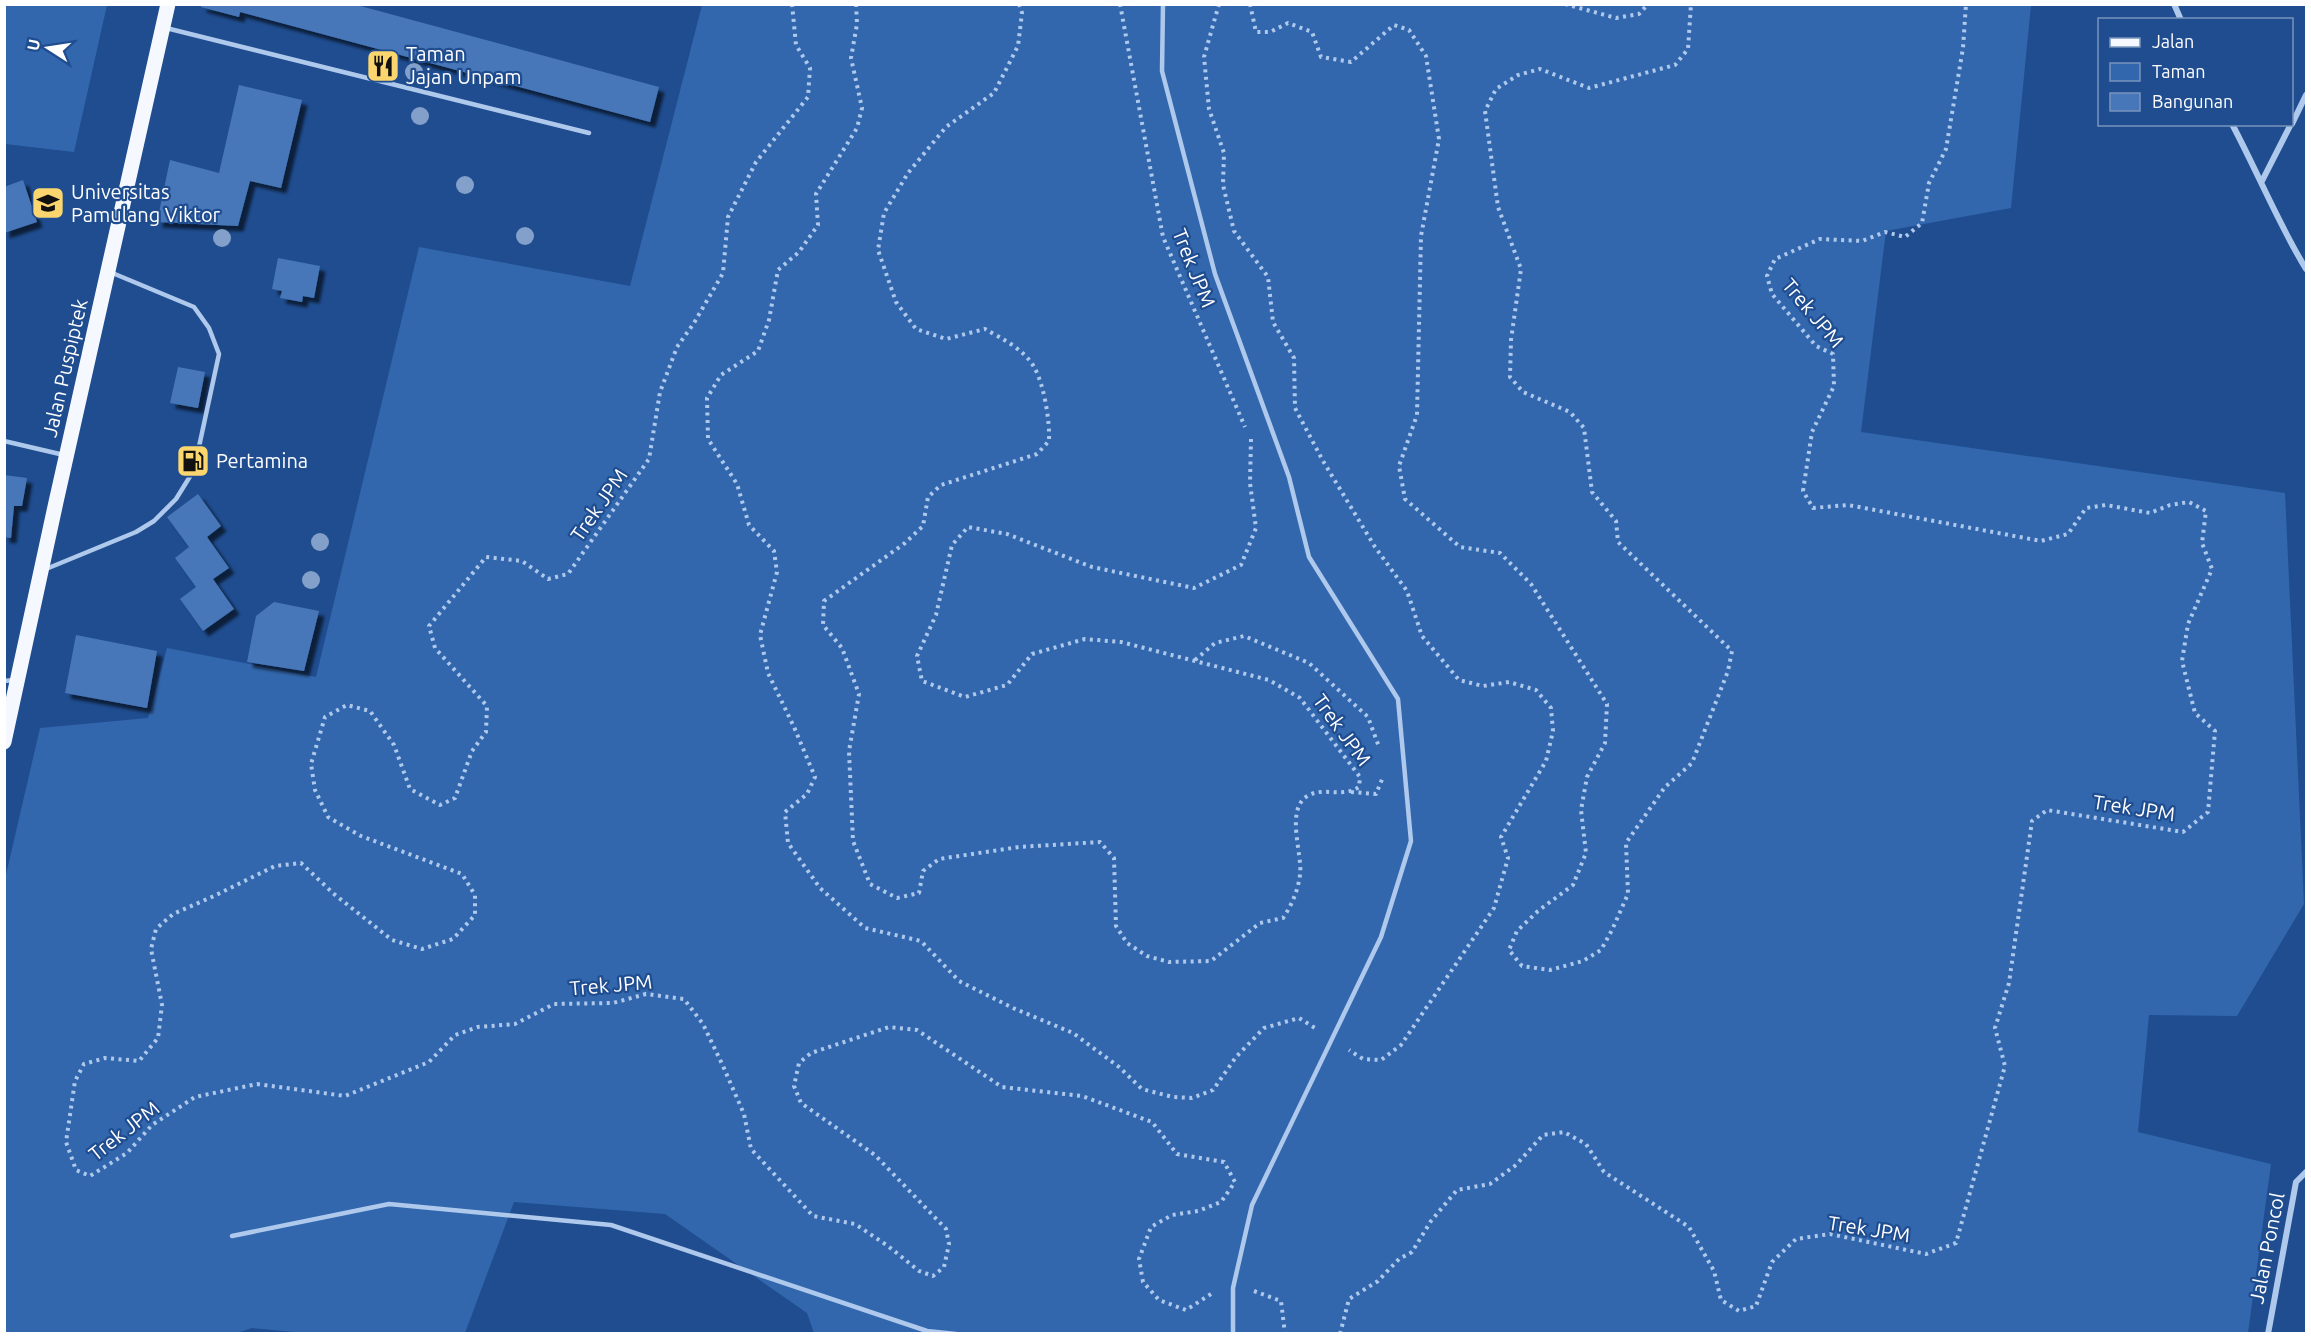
<svg xmlns="http://www.w3.org/2000/svg" width="2311" height="1338" font-family="Ubuntu,sans-serif">
<style>
.green{fill:#3267ae}
.building{fill:#4777b8;filter:url(#shadow)}
.lines{fill:none;stroke-linecap:round;stroke-linejoin:round}
.path{stroke:#afc9ed;stroke-width:4;stroke-dasharray:3 4.5;stroke-linecap:butt}
.service{stroke:#afc9ed;stroke-width:4.5}
.minor{stroke:#afc9ed;stroke-width:6}
.primary{stroke:#f5f9ff;stroke-width:15}
.tree{fill:#83a0ca}
.labels{text-anchor:middle;stroke-width:4.5;stroke-linejoin:round;paint-order:stroke}
.poi-label{font-size:20px;fill:#fff;stroke:#1f4d90;text-anchor:start}
.street-label{font-size:20px;fill:#fff;stroke:#1f4d90}
</style>
<defs>
<filter id="shadow"><feDropShadow dx="5.5" dy="5.5" stdDeviation="1.5" flood-color="#0009"/></filter>
</defs>
<rect width="100%" height="100%" fill="#1f4d90"/>
<path class="green" d="M5,4l102,1 -33,147 -69,-8z
M702,5h1329l-20,203 -125,23 -25,201 424,61 19,411 -67,112 -88,-1 -11,117 133,32 -23,169h-1434l-7,-20 -142,-99 -151,-12 -49,131 -150,1 -63,-6 -18,6h-229v-455l35,-151 108,-10 19,-70 149,29 103,-430 211,39z"/>
<path class="building" d="M201,4h152l306,83 -9,35 -410,-110 -1,5 -38,-10z
M239,85l63,15 -21,88 -31,-7 -12,45 -81,-4 13,-62 49,13z
M23,180l14,42 -33,11v-46z
M278,258l42,8 -6,32 -11,-2 -1,6 -22,-4 2,-7 -10,-2z
M178,367l27,5 -7,36 -28,-5z
M4,475l23,3 -5,28h-8l-3,32 -7,-1z
M198,494l23,32 -14,11 22,31 -16,11 21,30 -31,22 -23,-32 16,-12 -21,-29 14,-11 -22,-30z
M274,602l45,9 -15,60 -57,-9 9,-46z
M76,635l81,16 -10,57 -82,-15z"/>
<g class="lines">
<path class="path" d="M792,4l4,41 14,23 -2,29 -52,65 -28,55 -5,56 -29,50 -17,24 -17,45 -11,67 -81,115 -20,5 -26,-18 -36,-4 -57,69 6,22 52,58 -1,26 -14,19 -17,47 -15,7 -30,-16 -16,-44 -24,-34 -23,-6 -22,12 -14,47 4,26 13,27 33,19 101,38 13,21v20l-22,24 -31,10 -30,-9 -58,-46 -33,-31 -26,3 -61,30 -41,18 -17,15 -5,20 11,56 -4,33 -19,23 -34,-3 -21,6 -9,17 -9,61 10,28 14,6 37,-23 25,-28 43,-28 62,-13 88,12 84,-34 26,-27 23,-8 37,-3 39,-20 59,-1 33,-9 38,5 19,25 20,42 21,48 7,35 62,67 42,8 33,22 31,25 14,5 11,-9 5,-23 -3,-15 -71,-74 -74,-52 -7,-17 5,-23 12,-10 78,-26 28,3 85,57 80,9 70,26 25,32 47,8 11,20 -14,20 -23,9 -26,4 -21,12 -12,32 4,23 16,18 27,10 25,-16
M856,4l1,20 -6,34 11,50 -5,20 -41,66 2,31 -19,27 -21,18 -9,50 -11,31 -37,24 -14,23 1,41 29,45 12,41 25,26 3,21 -17,63 8,38 26,54 21,50 -8,17 -22,18 3,31 32,45 45,40 56,13 38,40 54,27 60,25 46,34 23,22 31,8 19,1 21,-8 23,-33 28,-29 35,-10 16,10
M1019,4l3,9 -4,33 -24,47 -48,34 -38,46 -24,40 -6,37 18,52 20,27 30,10 39,-10c16,9 40,21 49,38 10,17 16,54 15,74l-12,13 -96,31 -13,12 -5,29 -18,17 -81,58 -1,24 19,23 17,46 -10,57 4,90 17,43 27,14 22,-5 4,-22 16,-12 80,-12 81,-5 14,16 2,68 11,17 20,13 22,6 42,-1 49,-38 23,-5c9,-13 15,-28 17,-43 3,-21 -16,-67 9,-80 15,-8 34,3 50,-8l1,-10 -60,-79 -31,-18 -148,-38 -36,-3 -53,15 -25,31 -42,12 -43,-16 -5,-25 19,-41 16,-70 16,-18 39,7 85,33 102,21 47,-23 15,-37 -6,-45 1,-44
M1120,4l43,233 82,190
M1219,4l-15,53 5,52 15,44 -1,32 11,46 34,46 5,45 21,36 1,50 28,53 52,86 32,44 15,45 37,44 24,6 26,-4 27,8 15,18 2,23 -7,30 -45,76 7,21 -14,50 -93,137 -20,15 -18,-1 -14,-9
M1250,4l6,28h14l18,-9 24,9 9,25 30,5 43,-37 15,5 17,26 13,83 -18,97 -4,179 -18,51 6,33 55,48 40,6 31,31 76,120 -2,39 -18,34 -6,33 5,43 -13,32 -35,26 -21,20 -8,19 13,16 28,4 33,-9 18,-11 11,-20 16,-36 -2,-51 39,-56 27,-24 36,-92 4,-20 -114,-109 -2,-21 -24,-29 -8,-64 -14,-16 -47,-20 -13,-15 1,-37 10,-71 -23,-62 -13,-96 11,-22 22,-14 22,-6 49,19 86,-23 13,-16 3,-45
M1565,4l51,14 23,-4 9,-10
M1195,660l20,-17 29,-7 65,27 59,54 11,30
M1351,792l25,2 7,-17
M1254,1291l27,10 4,33
M1340,1334l9,-35 29,-18 21,-22 13,-7 19,-31 26,-31 33,-6 26,-19 27,-30 21,-3 22,12 18,28 85,55 25,44 7,29 18,11 17,-5 16,-44 24,-23 34,-5 96,20 30,-11 49,-177 -10,-38 14,-45 23,-162 15,-11 136,22 25,-20 7,-81 -20,-18 -13,-52 6,-37 24,-55 -10,-26 4,-32 -17,-9 -19,3 -20,8 -44,-8 -20,3 -18,26 -27,7 -193,-36 -35,3 -10,-17 9,-59 22,-46 -1,-32 -17,-8 -44,-52 -5,-18 8,-17 45,-20 42,2 23,-9 20,5 17,-14 7,-40 17,-34 17,-101 3,-44"/>
<path class="service" d="M1163,4l-1,67 53,203 74,203 20,80 89,142 13,142 -30,96 -129,268 -19,83v46
M166,28l423,105
M4,441l60,14
M46,569l90,-37 18,-11 22,-22 18,-29 25,-116 -10,-26 -15,-21 -84,-35
M4,681l11,-1
M232,1236l157,-32 222,21 316,106 29,3"/>
<path class="minor" d="M2174,4l7,16
M2232,124c26,49 46,99 74,145
M2292,124l14,-29
M2262,181l29,-57
M2268,1334l28,-152 10,-10"/>
<path class="primary" d="M4,742l52,-240 112,-498"/>
</g>
<g class="tree">
<circle cx="383" cy="61" r="9"/>
<circle cx="414" cy="72" r="9"/>
<circle cx="420" cy="116" r="9"/>
<circle cx="465" cy="185" r="9"/>
<circle cx="525" cy="236" r="9"/>
<circle cx="222" cy="238" r="9"/>
<circle cx="320" cy="542" r="9"/>
<circle cx="311" cy="580" r="9"/>
</g>
<defs>
<g id="restaurant-square" transform="scale(1.725)"><rect x="-9" y="-9" width="18" height="18" rx="4" fill="#fbd66e" stroke="#1f4d90"/><path d="M-5-6h1v4h1v-4h1v4h1v-4h1v5L-1.5 .5V6h-2V.5L-5-1ZM5-6V6H3V1.5H1.5Q1.5-4 5-6Z" fill="#111"/></g>
<g id="university-square" transform="scale(1.725)"><rect x="-9" y="-9" width="18" height="18" rx="4" fill="#fbd66e" stroke="#1f4d90"/><path d="M0-5L7-2L0 1L-7-2ZM-4 1L0 2.5L4 1V4Q0 6-4 4Z" fill="#111"/></g>
<g id="fuel-square" transform="scale(1.725)"><rect x="-9" y="-9" width="18" height="18" rx="4" fill="#fbd66e" stroke="#1f4d90"/><path d="M-5.5-6h7V0h2V4h1.3V-2.5L3-4.5l.8-.8L6-3V5H2.5V1h-1V6h-7ZM-4.2-4.7v3.2H.2V-4.7Z" fill="#111"/></g>
</defs>
<g fill-rule="evenodd">
<use href="#restaurant-square" x="383" y="66"/>
<use href="#university-square" x="48" y="203"/>
<use href="#fuel-square" x="193" y="461"/>
</g>
<g class="labels">
<g class="poi-label">
<text x="406" y="61">Taman<tspan x="406" dy="23">Jajan Unpam</tspan></text>
<text x="71" y="199">Universitas<tspan x="71" dy="23">Pamulang Viktor</tspan></text>
<text x="216" y="468">Pertamina</text>
</g>
<g class="street-label">
<text transform="translate(1194 268) rotate(68)" y="7">Trek JPM</text>
<text transform="translate(1813 313) rotate(50)" y="7">Trek JPM</text>
<text transform="translate(65 368) rotate(-77)" y="7">Jalan Puspiptek</text>
<text transform="translate(599 505) rotate(-55)" y="7">Trek JPM</text>
<text transform="translate(1342 730) rotate(54)" y="7">Trek JPM</text>
<text transform="translate(2134 808) rotate(9)" y="7">Trek JPM</text>
<text transform="translate(611 985) rotate(-5)" y="7">Trek JPM</text>
<text transform="translate(124 1131) rotate(-38)" y="7">Trek JPM</text>
<text transform="translate(1869 1229) rotate(9)" y="7">Trek JPM</text>
<text transform="translate(2267 1248) rotate(-79)" y="7">Jalan Poncol</text>
</g>
</g>
<rect width="2311" height="1338" fill="none" stroke="#ffffff" stroke-width="12"/>
<rect x="2098" y="18" width="195" height="108" fill="#1f4d90" stroke="#7994bc" stroke-width="1.5"/>
<rect x="2110" y="38" width="30" height="9" fill="#f5f9ff" stroke="#7994bc" stroke-width="1.5"/>
<text x="2152" y="48" font-size="18" fill="#ffffff">Jalan</text>
<rect x="2110" y="63" width="30" height="18" fill="#3267ae" stroke="#7994bc" stroke-width="1.5"/>
<text x="2152" y="78" font-size="18" fill="#ffffff">Taman</text>
<rect x="2110" y="93" width="30" height="18" fill="#4777b8" stroke="#7994bc" stroke-width="1.5"/>
<text x="2152" y="108" font-size="18" fill="#ffffff">Bangunan</text>
<g transform="translate(48 48) rotate(282)" stroke="#1f4d90" stroke-width="4.5" paint-order="stroke">
<path d="M0-4.5L10 22L0 15L-10 22Z" fill="#ffffff"/>
<text y="-9" font-size="16" font-weight="bold" text-anchor="middle" fill="#ffffff">U</text>
</g>
</svg>
